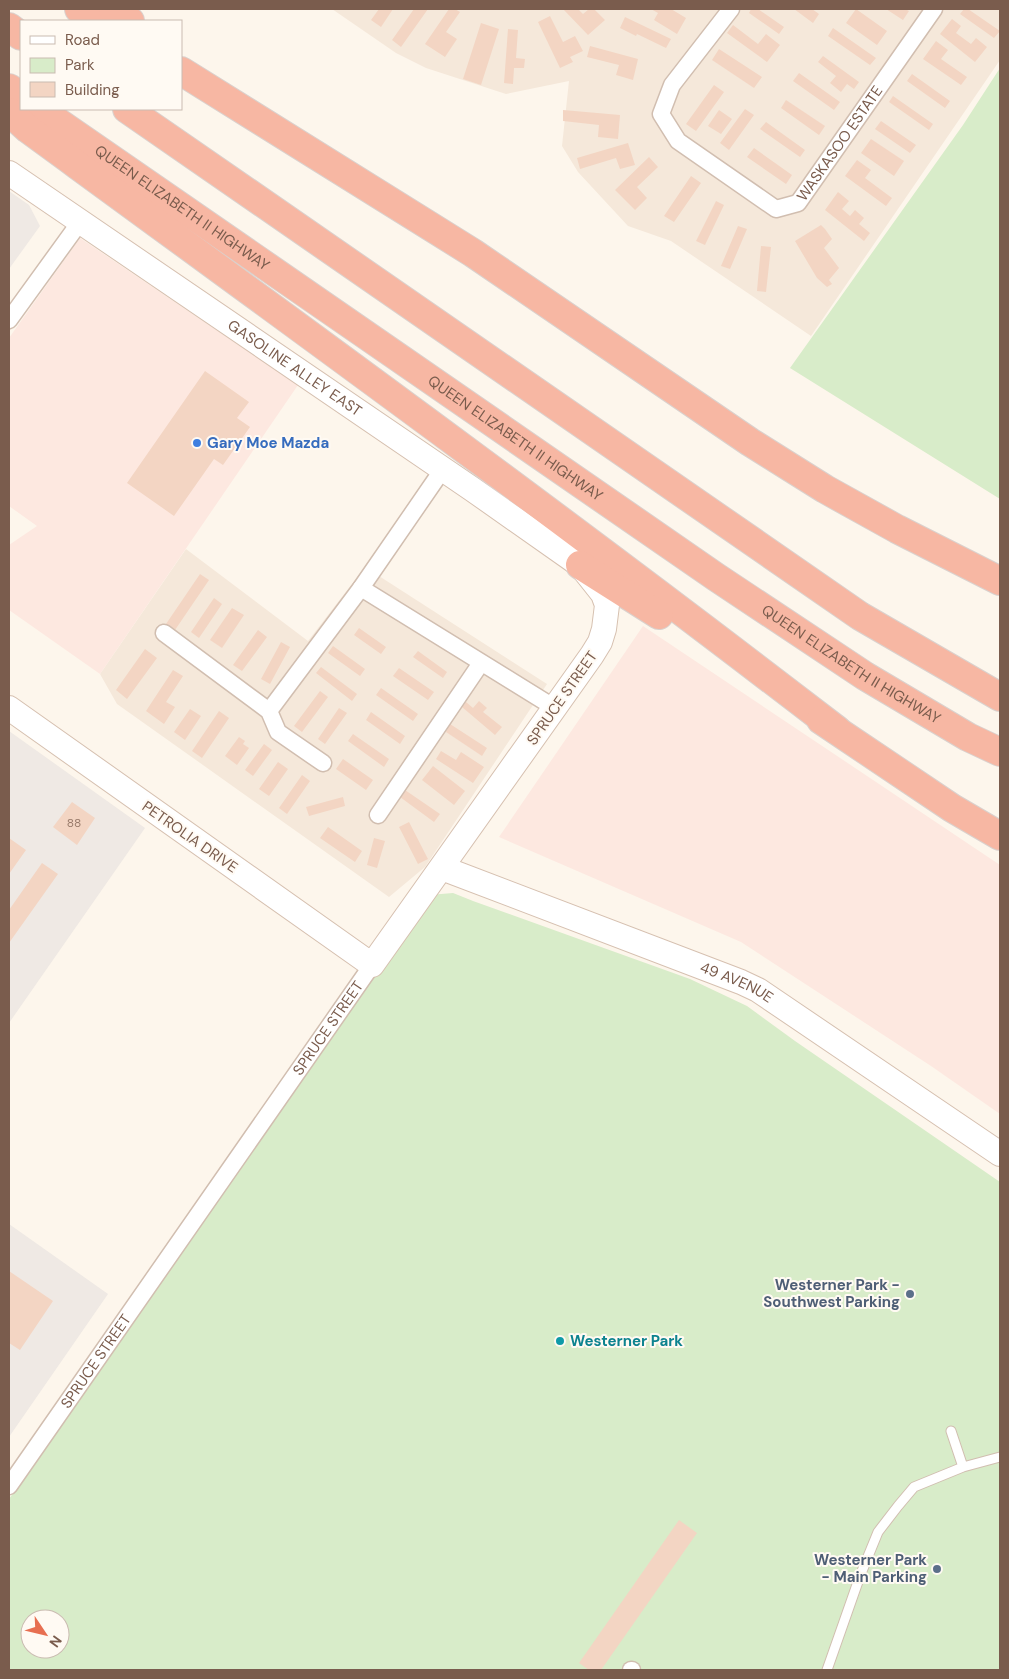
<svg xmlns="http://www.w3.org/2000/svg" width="1009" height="1679" font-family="'DM Sans',sans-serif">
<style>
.residential{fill:#f5e8da}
.commercial{fill:#fde8e0}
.industrial{fill:#efe9e4}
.green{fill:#d8ecc9;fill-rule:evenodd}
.building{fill:#f3d5c3}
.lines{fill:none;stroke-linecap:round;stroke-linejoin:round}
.lane-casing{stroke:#d1beb0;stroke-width:11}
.street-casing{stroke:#d1beb0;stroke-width:19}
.secondary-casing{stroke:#d6c0b0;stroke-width:26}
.highway-casing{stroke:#dad1cd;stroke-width:30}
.lane{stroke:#fff;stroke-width:9}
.street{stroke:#fff;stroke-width:16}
.secondary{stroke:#fff;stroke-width:24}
.highway{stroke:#f7b7a3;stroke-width:28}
.shop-dot{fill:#3f7fe0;stroke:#fffaf3;stroke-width:2}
.service-dot{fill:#5c6f8a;stroke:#fffaf3;stroke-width:2}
.culture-dot{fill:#0f9aa8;stroke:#fffaf3;stroke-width:2}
.labels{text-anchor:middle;stroke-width:4;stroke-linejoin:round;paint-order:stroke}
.number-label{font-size:12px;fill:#987a6a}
.street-label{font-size:15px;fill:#7a5c4d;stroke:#fffaf3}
.shop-label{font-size:15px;font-weight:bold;fill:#366cbe;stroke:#fffaf3;text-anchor:start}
.service-label{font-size:15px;font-weight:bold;fill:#4e5e75;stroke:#fffaf3;text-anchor:end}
.culture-label{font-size:15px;font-weight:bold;fill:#0d838f;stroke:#fffaf3;text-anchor:start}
</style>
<rect width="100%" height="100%" fill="#fdf6ec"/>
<path class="residential" d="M332,9h668v51l-189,276 -140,-95 -43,-15 -50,-54 -16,-26 7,-65 -63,13 -80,-26 -30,-15z
M186,549l122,92 57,-74 182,117 -122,183 -36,30 -272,-193 -17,-30z"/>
<path class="commercial" d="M80,238l218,147 -198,289 -91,-64v-65l28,-19 -28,-20v-168z
M643,626l357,239v249l-69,-48 -190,-124 -242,-105z"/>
<path class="industrial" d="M9,191l20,14 11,21 -31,43z
M9,731l136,97 -136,195z
M9,1224l99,70 -99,143z"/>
<path class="green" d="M1000,68v431l-210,-131 173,-243z
M453,893l20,8 217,78 57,27 48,35 205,141v488h-991v-171l420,-604zM30,1619h30v30h-30z"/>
<path class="building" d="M379,9h14l-12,18 -10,-7z
M414,9h14l-27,38 -9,-7z
M449,9h6l5,3 -14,20 11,7 -12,18 -20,-13z
M563,9h15l5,5 6,-5h5l11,11 -17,15z
M651,9h20l15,9 -9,16 -23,-14 4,-7z
M751,9h7l26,18 -5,7 -30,-21z
M794,9h18l7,5 -6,9z
M856,9l31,22 -10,14 -31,-22z
M886,9h19l4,2 -6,9z
M964,9h4l32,22 -6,7 -34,-24z
M550,16l13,26 12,-6 8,15 -13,6 3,5 -13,6 -22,-46z
M625,17l46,22 -5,9 -29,-14 -1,2 -16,-8z
M952,19l9,7 -5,7 15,11 5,-6 11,9 -12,15 -35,-28z
M481,23l18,6 -18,56 -18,-6z
M733,25l25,19 8,-10 14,11 -13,17 -40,-29z
M833,28l43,30 -6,7 -42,-29z
M508,29l10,1 -2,28 9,1 -1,9h-10l-1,16 -9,-1z
M936,41l12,9 -7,9 26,18 -6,8 -38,-26z
M590,46l48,13 -5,21 -17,-5 3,-10 -32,-8z
M719,49l43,28 -8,11 -42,-28z
M823,56l36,26 -5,7 -7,-5 -6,8 -11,-9 6,-7 -18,-14z
M799,73l41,29 -6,8 -41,-29z
M912,74l38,27 -5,7 -38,-27z
M714,85l10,7 -28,39 -10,-7z
M893,96l40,28 -4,6 -40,-28z
M786,100l39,26 -6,9 -38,-27z
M745,109l9,6 -25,35 -9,-7z
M563,110l57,5 -2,24 -20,-2 1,-12 -36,-4z
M719,110l13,9 -11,15 -13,-8z
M881,121l35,24 -6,8 -35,-24z
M766,122l39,28 -5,7 -40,-28z
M871,139l33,22 -10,15 -33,-23z
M628,143l7,22 -15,4 -4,-11 -36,11 -3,-11z
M754,148l38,27 -6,9 -39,-27z
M649,157l9,10 -21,20 10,11 -12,12 -20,-20z
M857,160l14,10 -6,8 27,20 -6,8 -41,-30z
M691,176l10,7 -27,39 -10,-6z
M838,192l11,9 -7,8 8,7 5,-6 9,8 -5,6 11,9 -6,8 -39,-31z
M716,201l8,4 -19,40 -9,-4z
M821,225l4,4 7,10 -8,9 15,20 -10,12 3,4 -5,3 -10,-9 -22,-37z
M738,226l9,3 -17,40 -9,-3z
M761,246l10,1 -5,45 -9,-1z
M205,371l44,31 -12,16 13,9 -27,38 -9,-6 -40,57 -47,-33z
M200,574l9,6 -34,50 -9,-6z
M214,598l8,6 -23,34 -8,-6z
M232,608l12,7 -22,33 -12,-8z
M359,628l27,19 -5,7 -27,-19z
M258,630l9,7 -25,34 -9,-6z
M281,642l9,5 -20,37 -9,-5z
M333,646l32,23 -5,7 -32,-23z
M145,649l12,9 -30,41 -11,-9z
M418,651l29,21 -4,6 -30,-21z
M321,667l36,27 -5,7 -36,-28z
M399,668l35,24 -6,8 -35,-24z
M173,670l10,6 -17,26 9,5 -11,17 -18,-13z
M381,688l37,26 -5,7 -37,-26z
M320,691l8,6 -26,35 -8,-6z
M479,701l8,7 -4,4 19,15 -7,8 -33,-28 4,-5 7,6z
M339,708l8,5 -22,31 -7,-5z
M190,709l11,7 -16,24 -11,-8z
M219,711l10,7 -27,40 -10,-7z
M371,712l34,24 -5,8 -34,-24z
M450,724l37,24 -5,8 -36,-24z
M353,734l36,25 -5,8 -36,-26z
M239,737l6,4 -2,3 6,4 -12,17 -12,-9z
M264,744l8,6 -19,26 -8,-6z
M441,751l15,9 5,-8 23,15 -11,16 -37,-24z
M343,759l30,21 -7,10 -30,-21z
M278,762l10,7 -19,27 -10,-7z
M433,766l32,25 -11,14 -32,-25z
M302,775l8,6 -23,33 -8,-6z
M405,790l35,24 -6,8 -34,-25z
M343,797l2,9 -36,10 -3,-9z
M72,802l23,16 -18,27 -24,-18z
M409,822l19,37 -10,5 -19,-37z
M328,827l34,24 -7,11 -35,-24z
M9,838l17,12 -17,24z
M374,838l11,3 -8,27 -10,-3z
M42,863l16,11 -49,69v-33z
M9,1271l44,30 -33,49 -11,-7z
M679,1520l18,13 -96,137h-12l-10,-7z"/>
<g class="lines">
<g class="lane-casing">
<path id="lane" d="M951,1431l12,36
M827,1670l33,-94 18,-44 20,-26 16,-19 49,-20 37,-10"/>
</g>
<g class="street-casing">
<g id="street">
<path id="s1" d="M731,9l-59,76 -11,29 17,27 98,68 22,-6 136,-194"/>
<path d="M9,320l71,-98"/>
<path d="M361,588l194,120"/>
<path d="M164,633l105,78 9,21 45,31"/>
<path d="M269,711l92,-123 82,-119"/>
<path d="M378,815l103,-152"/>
<path id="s2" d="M9,1486l363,-521"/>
<path d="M631,1670h1"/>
</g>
</g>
<g class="secondary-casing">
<g id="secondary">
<path id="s3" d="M9,173l463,316 108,76 23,29 4,11 -3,24 -4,13 -8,13 -220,310 -363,-257"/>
<path id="s4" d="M442,868l299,114 17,8 242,164"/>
</g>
</g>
<g class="highway-casing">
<g id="highway">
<path d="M79,9l21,12"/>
<path d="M113,9l17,12"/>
<path d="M9,27l12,9"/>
<path d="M181,71l292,182 277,189 75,47 72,40 103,52"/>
<path d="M9,88l12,8"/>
<path id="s5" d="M39,109l677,468 149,99 103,61 32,15"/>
<path d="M127,109l733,507 140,81"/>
<path d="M9,112l19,17c271,198 543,396 809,601"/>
<path d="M580,565l79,50"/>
<path d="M821,720l131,88 48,28"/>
</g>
</g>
<use href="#lane" class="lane"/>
<use href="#street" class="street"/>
<use href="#secondary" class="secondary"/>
<use href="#highway" class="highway"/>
</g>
<circle class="shop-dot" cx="197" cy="443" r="5"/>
<g class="service-dot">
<circle cx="910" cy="1294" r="5"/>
<circle cx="937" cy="1569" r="5"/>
</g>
<circle class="culture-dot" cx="560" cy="1341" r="5"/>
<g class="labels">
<g class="number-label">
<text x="74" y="827">88</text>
</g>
<g class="street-label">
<text dy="5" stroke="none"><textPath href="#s1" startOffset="374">WASKASOO ESTATE</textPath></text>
<text dy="5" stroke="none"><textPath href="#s5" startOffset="174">QUEEN ELIZABETH II HIGHWAY</textPath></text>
<text dy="5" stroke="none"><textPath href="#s3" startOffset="346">GASOLINE ALLEY EAST</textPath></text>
<text dy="5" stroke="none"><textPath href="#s5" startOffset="579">QUEEN ELIZABETH II HIGHWAY</textPath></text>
<text dy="5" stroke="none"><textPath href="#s5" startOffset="984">QUEEN ELIZABETH II HIGHWAY</textPath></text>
<text transform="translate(562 698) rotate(-55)" y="5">SPRUCE STREET</text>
<text transform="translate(190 837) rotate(35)" y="5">PETROLIA DRIVE</text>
<text dy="5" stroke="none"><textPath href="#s4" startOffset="316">49 AVENUE</textPath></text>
<text dy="5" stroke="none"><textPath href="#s2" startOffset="558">SPRUCE STREET</textPath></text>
<text dy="5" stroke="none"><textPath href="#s2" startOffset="152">SPRUCE STREET</textPath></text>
</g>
<g class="shop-label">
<text x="207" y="448">Gary Moe Mazda</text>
</g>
<g class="service-label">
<text x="900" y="1290">Westerner Park -<tspan x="900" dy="17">Southwest Parking</tspan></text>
<text x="927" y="1565">Westerner Park<tspan x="927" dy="17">- Main Parking</tspan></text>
</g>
<g class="culture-label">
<text x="570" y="1346">Westerner Park</text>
</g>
</g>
<rect width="1009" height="1679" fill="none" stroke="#7a5c4d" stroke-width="20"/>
<rect x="20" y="20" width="162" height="90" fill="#fffaf3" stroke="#cabbb1"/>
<rect x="30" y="36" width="25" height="8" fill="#ffffff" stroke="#cabbb1"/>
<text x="65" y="45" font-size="15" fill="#7a5c4d">Road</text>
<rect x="30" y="58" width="25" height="15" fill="#d8ecc9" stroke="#cabbb1"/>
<text x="65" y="70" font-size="15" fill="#7a5c4d">Park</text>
<rect x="30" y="82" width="25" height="15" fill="#f3d5c3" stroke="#cabbb1"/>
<text x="65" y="95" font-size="15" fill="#7a5c4d">Building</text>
<g transform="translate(45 1634) rotate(125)"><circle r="24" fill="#fffaf3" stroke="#cabbb1"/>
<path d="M0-4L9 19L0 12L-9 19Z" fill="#e76f51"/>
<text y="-8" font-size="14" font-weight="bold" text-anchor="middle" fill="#7a5c4d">N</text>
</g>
</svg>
